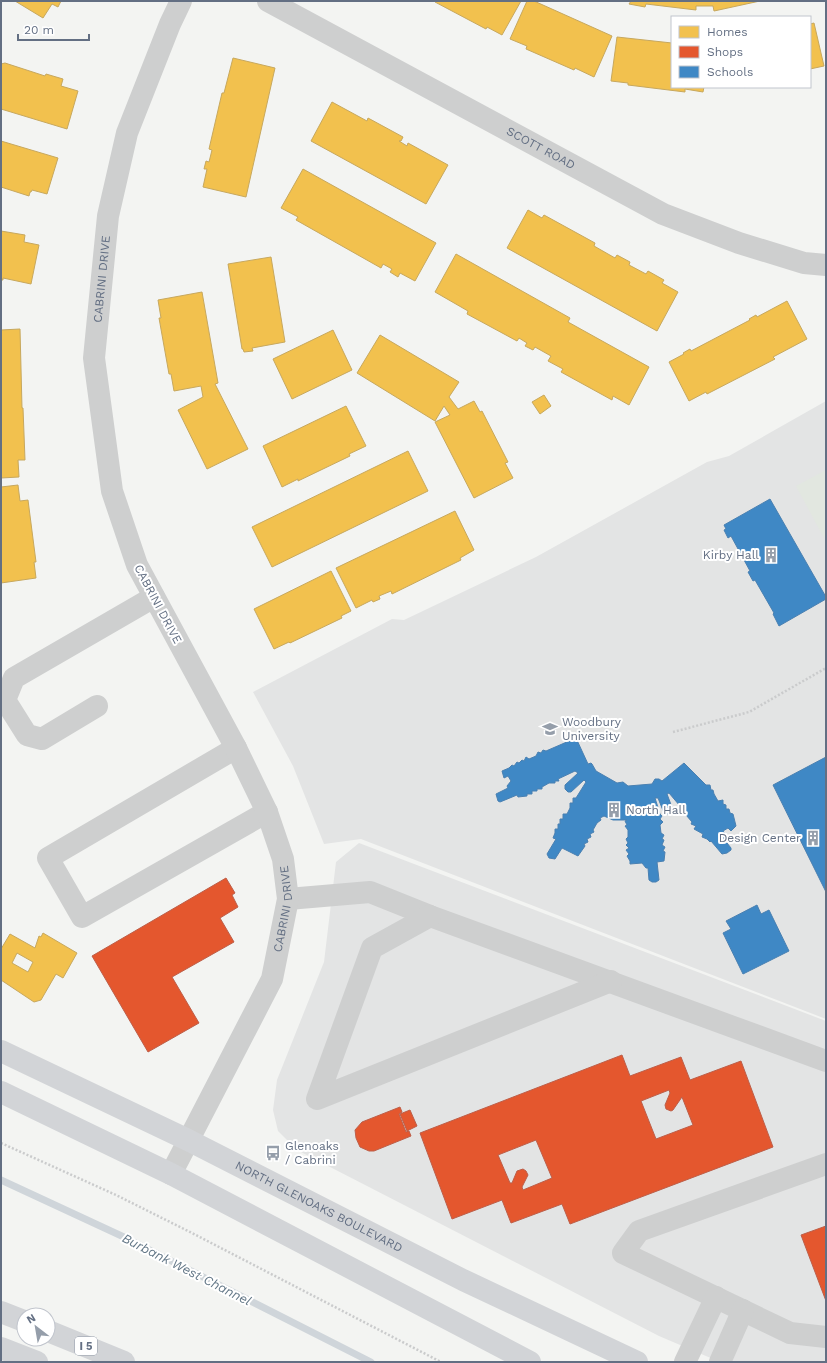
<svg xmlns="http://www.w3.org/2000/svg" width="827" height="1363" font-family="'Work Sans',sans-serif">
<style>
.built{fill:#e3e4e4}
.green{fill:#e2e7e0}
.homes{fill:#f2c14e;stroke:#c7a85e;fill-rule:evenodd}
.shops{fill:#e4572e;stroke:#bd5e48;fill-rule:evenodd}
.schools{fill:#3f88c5;stroke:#4a80b1}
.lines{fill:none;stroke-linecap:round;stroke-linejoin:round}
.stream{stroke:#cfd5da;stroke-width:7}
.path{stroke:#cacbcc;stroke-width:2.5;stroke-dasharray:2 2;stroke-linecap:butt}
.minor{stroke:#cecfcf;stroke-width:22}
.major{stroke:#d2d4d7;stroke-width:22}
.highway{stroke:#d2d4d7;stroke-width:22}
.labels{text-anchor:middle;stroke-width:4;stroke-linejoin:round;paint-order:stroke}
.shield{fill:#fff;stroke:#929aa8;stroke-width:1}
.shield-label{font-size:11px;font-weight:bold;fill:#636f83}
.street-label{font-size:12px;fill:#636f83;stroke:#fff}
.poi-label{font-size:12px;fill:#636f83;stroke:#fff;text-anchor:start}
.water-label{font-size:13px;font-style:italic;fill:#637787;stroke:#fff}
</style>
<rect width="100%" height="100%" fill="#f3f4f2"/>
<path class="built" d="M826,401v618l-465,-180 -37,5 -31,-78 -40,-74 139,-73 12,1 132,-63 171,-95 22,-6z
M359,843l467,178v341h-106l-61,-26 -362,-186 -19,-19 -5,-21 4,-30 47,-118 12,-100z"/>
<path class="green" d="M826,470v66l-2,2 -28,-52z"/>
<path class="homes" d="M15,1h46l-3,6 -6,-3 -9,14z
M436,1h85l-19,34 -15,-8 -1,2 -51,-27z
M527,1h7l78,35 -18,41 -19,-9 -1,2 -48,-21 1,-3 -17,-7z
M631,1h129l-46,10 -1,-5h-17v4l-50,-6 -1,3 -16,-3z
M814,23l10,43 -14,3v-45z
M617,37l55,6v44h32l-1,5 -18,-3v3l-57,-7v-2l-17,-2z
M233,58l42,10 -29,129 -43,-10 4,-18h-3l2,-8 3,1 3,-12 -3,-1 13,-56h2z
M5,63l40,13 1,-2 17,5 -2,7 17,5 -11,38 -66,-20v-45z
M332,102l35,19 1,-3 35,19 -2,4h-2l8,5 1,-3 40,22 -22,39 -115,-63z
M1,141l57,17 -11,36 -15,-4 -1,2h-1l-1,4 -28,-9z
M303,169l133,74 -21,38 -15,-8 -2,4 -8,-5 2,-3 -9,-5 -2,4 -85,-48 2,-3 -17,-9z
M528,210l14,8 2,-3 51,28 -1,3 21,12 2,-3 13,7 -1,3 17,9 2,-3 16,9 -2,3 16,9 -21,39 -150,-83z
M1,231l24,4 -1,7 15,3 -8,39 -28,-6v2h-2z
M456,254l114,64 -2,4 81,45 -20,38 -16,-9 -1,4 -51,-28 2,-3 -15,-8 3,-5 -16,-9 -2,3 -8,-4 2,-3 -8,-5 -2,3 -50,-27 1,-3 -33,-19z
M271,257l14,85 -33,6 1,3 -9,1 -1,-3h-1l-14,-85z
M202,292l16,91 -3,1 33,65 -41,20 -29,-59 25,-13 -2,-11 -27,5 -3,-17h-2l-10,-56h2l-3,-18z
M787,301l20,38 -34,18 2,2 -68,35 -1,-2 -17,9 -20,-39 15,-8 -1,-1 7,-4 1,2 59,-31 -1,-1 7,-4 1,2z
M20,329l2,79h1l2,52h-7l1,17 -18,1v-148z
M333,330l19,40 -60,29 -19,-40z
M380,335l79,47 -10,15 9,12 16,-8 6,11 2,-1 26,51 -3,1 8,15 -39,20 -39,-76 15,-7 -6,-9 -9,15 -78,-48z
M544,395l7,11 -11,8 -8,-12z
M346,406l20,40 -17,8 1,2 -52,25v-2l-16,8 -19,-41z
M408,451l20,40 -156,76 -20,-40z
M18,485l2,16 8,-1 8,62h-2l2,16 -35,5v-96z
M455,511l19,39 -14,8 1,2 -69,34 -1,-3 -12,5 1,3 -7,3 -1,-2 -16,8 -20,-40z
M331,571l20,40 -10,5 1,2 -52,25 -1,-1 -15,7 -20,-40z
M43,933l34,20 -14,25 -7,-4 -15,26 -7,2 -33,-22v-31l9,-15 25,14 4,-12 2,1zM17,953l16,9 -5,10 -16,-9z"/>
<path class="shops" d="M226,878l9,15 -3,2 6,12 -18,11 14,24 -62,35 27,46 -51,29 -56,-96z
M622,1055l8,21 51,-19 9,23 51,-19 32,86 -203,77 -8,-20 -51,19 -9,-23 -50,19 -32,-86zM669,1090l1,3 -5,12 1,4 5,2 2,-1 9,-13 11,28 -37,14 -15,-38zM536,1140l16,38 -29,12 -1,-3 6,-12 -2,-4 -3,-2 -6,2 -5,12h-2l-12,-28z
M400,1107l2,5 -3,2 7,18 3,-1 2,5 -37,15h-5l-9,-4 -4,-9 -1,-8 7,-8z
M410,1110l7,16 -10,5 -7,-17z
M826,1226v75l-25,-66z"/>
<path class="schools" d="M770,499l56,98v2l-47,27 -6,-12 1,-1 -19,-33 -2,1 -5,-9 2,-1 -19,-35 -3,2 -4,-8 2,-1 -2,-4z
M576,738l12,26 3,-1 1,1 4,7 21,12 6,-1 5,4 24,-2 3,-5h4l3,2 22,-18 22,22h4l1,5h2l1,4 4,7 5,-1v4l3,1v4h3l1,4 3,1 3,12 -5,5 -3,-3 -5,3 3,4 -3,3 8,10v2l-4,3 -5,1 -11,-13 -1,1 -3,-3 -5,-2 1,-3 -9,-5 2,-3 -5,-2 1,-2 -6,-7 -3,-1 1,-3 -5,-1 1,-4 -11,-13 -2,1 6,16 -2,2 -3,2 -4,-1 -6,-15h-3l5,16 2,2 -2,3 3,3 -3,3 1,8 3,2 -2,4 2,1 -2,5 3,2 -2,4 2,1 -1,9 -7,1 2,18 -3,2h-4l-3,-2 -1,-12h-2l-4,-5 -12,1v-3l-3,-5 2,-2 -3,-4 3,-2 -3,-3 2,-2 -2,-4 2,-2v-7l-3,-4 2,-1 -2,-4 2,-1h-14l-9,-4 -4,2 1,2 -4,3 -4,7 1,2 -4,2 1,3 -4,2 1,3 -4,2 1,2 -7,10 -16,-8 -7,11 -6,-1 -2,-4 9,-15 -3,-1 2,-5v-4h3v-5h2v-5h3v-5h4l3,-6v-5h3v-5h3l10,-16 -2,-2 -13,12h-3l-3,-3v-4l13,-12 -3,-2 -17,8 1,2h-4v2h-6l-7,4v2h-5v2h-5v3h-5v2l-9,1 -1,-2 -17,7 -2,-1 -2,-7 12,-6 -1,-2 4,-5 -3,-5 -4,2 -2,-7 7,-3 3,-3 2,1 3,-4 2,1 3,-3 2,1 2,-4 3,2 7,-3 2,-4 3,1 2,-3 3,1z
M826,757v135l-53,-107z
M757,905l4,9 8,-4 20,41 -46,23 -20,-41 8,-4 -5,-8z"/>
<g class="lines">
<path class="stream" d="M1,1180l125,58 245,124"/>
<path class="path" d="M673,732l76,-20 77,-44
M1,1143l115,52 76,38 249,129"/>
<g class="minor">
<path id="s1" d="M268,1l395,213 76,29 65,20 22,2"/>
<path d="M97,706l-55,33 -15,-4 -22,-35 9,-22 140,-81"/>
<path d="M236,748l-188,110 34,59 185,-105"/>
<path d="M288,899l82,-7 60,24 396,145"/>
<path d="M430,916l-58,32 -55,151 294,-118"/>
<path d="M826,1164l-187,67 -16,22 167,80 36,4"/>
<path id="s2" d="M171,1174l101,-195 16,-80 -5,-40 -16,-47 -31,-64 -99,-183 -25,-74 -18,-133 14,-142 19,-83 43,-109 11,-23"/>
<path d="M685,1362l31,-65"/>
<path d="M720,1362l23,-52"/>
</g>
<g class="major">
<path id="s3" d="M1,1051l187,89 275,140 174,82"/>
<path d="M1,1092l170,82 359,188"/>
</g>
<path class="highway" d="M1,1312l23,9
M48,1331l76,31
M1,1348l36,14"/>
</g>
<defs>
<g id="building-bare" transform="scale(1.2)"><path d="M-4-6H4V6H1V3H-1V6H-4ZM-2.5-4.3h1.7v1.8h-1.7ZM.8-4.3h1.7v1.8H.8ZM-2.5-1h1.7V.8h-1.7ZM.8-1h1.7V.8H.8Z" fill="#959eaa" stroke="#fff" stroke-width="2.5" paint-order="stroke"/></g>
<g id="university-bare" transform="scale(1.2)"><path d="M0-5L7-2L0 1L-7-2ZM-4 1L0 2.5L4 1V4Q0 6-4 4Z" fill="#959eaa" stroke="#fff" stroke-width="2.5" paint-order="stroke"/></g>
<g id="bus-bare" transform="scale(1.2)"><path d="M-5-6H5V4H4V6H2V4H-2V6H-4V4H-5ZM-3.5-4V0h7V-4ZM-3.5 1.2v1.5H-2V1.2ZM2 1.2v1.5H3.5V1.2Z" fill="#959eaa" stroke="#fff" stroke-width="2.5" paint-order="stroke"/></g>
</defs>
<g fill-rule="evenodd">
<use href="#building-bare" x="771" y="555"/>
<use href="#university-bare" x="550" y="729"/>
<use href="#building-bare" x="614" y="810"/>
<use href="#building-bare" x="813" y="838"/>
<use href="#bus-bare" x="273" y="1153"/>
</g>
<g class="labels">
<rect class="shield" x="75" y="1337" width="22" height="18" rx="3"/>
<g class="shield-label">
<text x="86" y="1350">I 5</text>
</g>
<g class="street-label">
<text dy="4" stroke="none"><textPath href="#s1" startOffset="310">SCOTT ROAD</textPath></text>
<text dy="4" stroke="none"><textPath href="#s2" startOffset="962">CABRINI DRIVE</textPath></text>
<text transform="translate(158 604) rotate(62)" y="4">CABRINI DRIVE</text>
<text dy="4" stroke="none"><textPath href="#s2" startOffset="291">CABRINI DRIVE</textPath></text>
<text dy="4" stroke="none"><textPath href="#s3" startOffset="354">NORTH GLENOAKS BOULEVARD</textPath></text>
</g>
<g class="poi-label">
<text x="759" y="559" text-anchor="end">Kirby Hall</text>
<text x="562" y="726">Woodbury<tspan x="562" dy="14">University</tspan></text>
<text x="626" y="814">North Hall</text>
<text x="801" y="842" text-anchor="end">Design Center</text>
<text x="285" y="1150">Glenoaks<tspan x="285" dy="14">/ Cabrini</tspan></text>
</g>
<g class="water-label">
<text transform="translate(187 1269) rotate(27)" y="5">Burbank West Channel</text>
</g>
</g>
<rect width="827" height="1363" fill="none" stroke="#636f83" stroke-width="4"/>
<rect x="671" y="16" width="140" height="72" fill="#ffffff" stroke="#c1c5cd"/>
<rect x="679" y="26" width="20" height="12" fill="#f2c14e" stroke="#c1c5cd"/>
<text x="707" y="36" font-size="12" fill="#636f83">Homes</text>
<rect x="679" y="46" width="20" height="12" fill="#e4572e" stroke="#c1c5cd"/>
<text x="707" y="56" font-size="12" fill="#636f83">Shops</text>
<rect x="679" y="66" width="20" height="12" fill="#3f88c5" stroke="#c1c5cd"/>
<text x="707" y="76" font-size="12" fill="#636f83">Schools</text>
<g transform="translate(36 1327) rotate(329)"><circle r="19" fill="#ffffff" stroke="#c1c5cd"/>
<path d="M0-3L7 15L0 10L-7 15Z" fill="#959eaa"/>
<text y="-6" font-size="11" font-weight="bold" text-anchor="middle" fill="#636f83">N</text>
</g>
<path d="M18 34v6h71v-6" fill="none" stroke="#636f83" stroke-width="2"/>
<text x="24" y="34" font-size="12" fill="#636f83" stroke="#ffffff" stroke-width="3" paint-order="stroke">20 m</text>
</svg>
